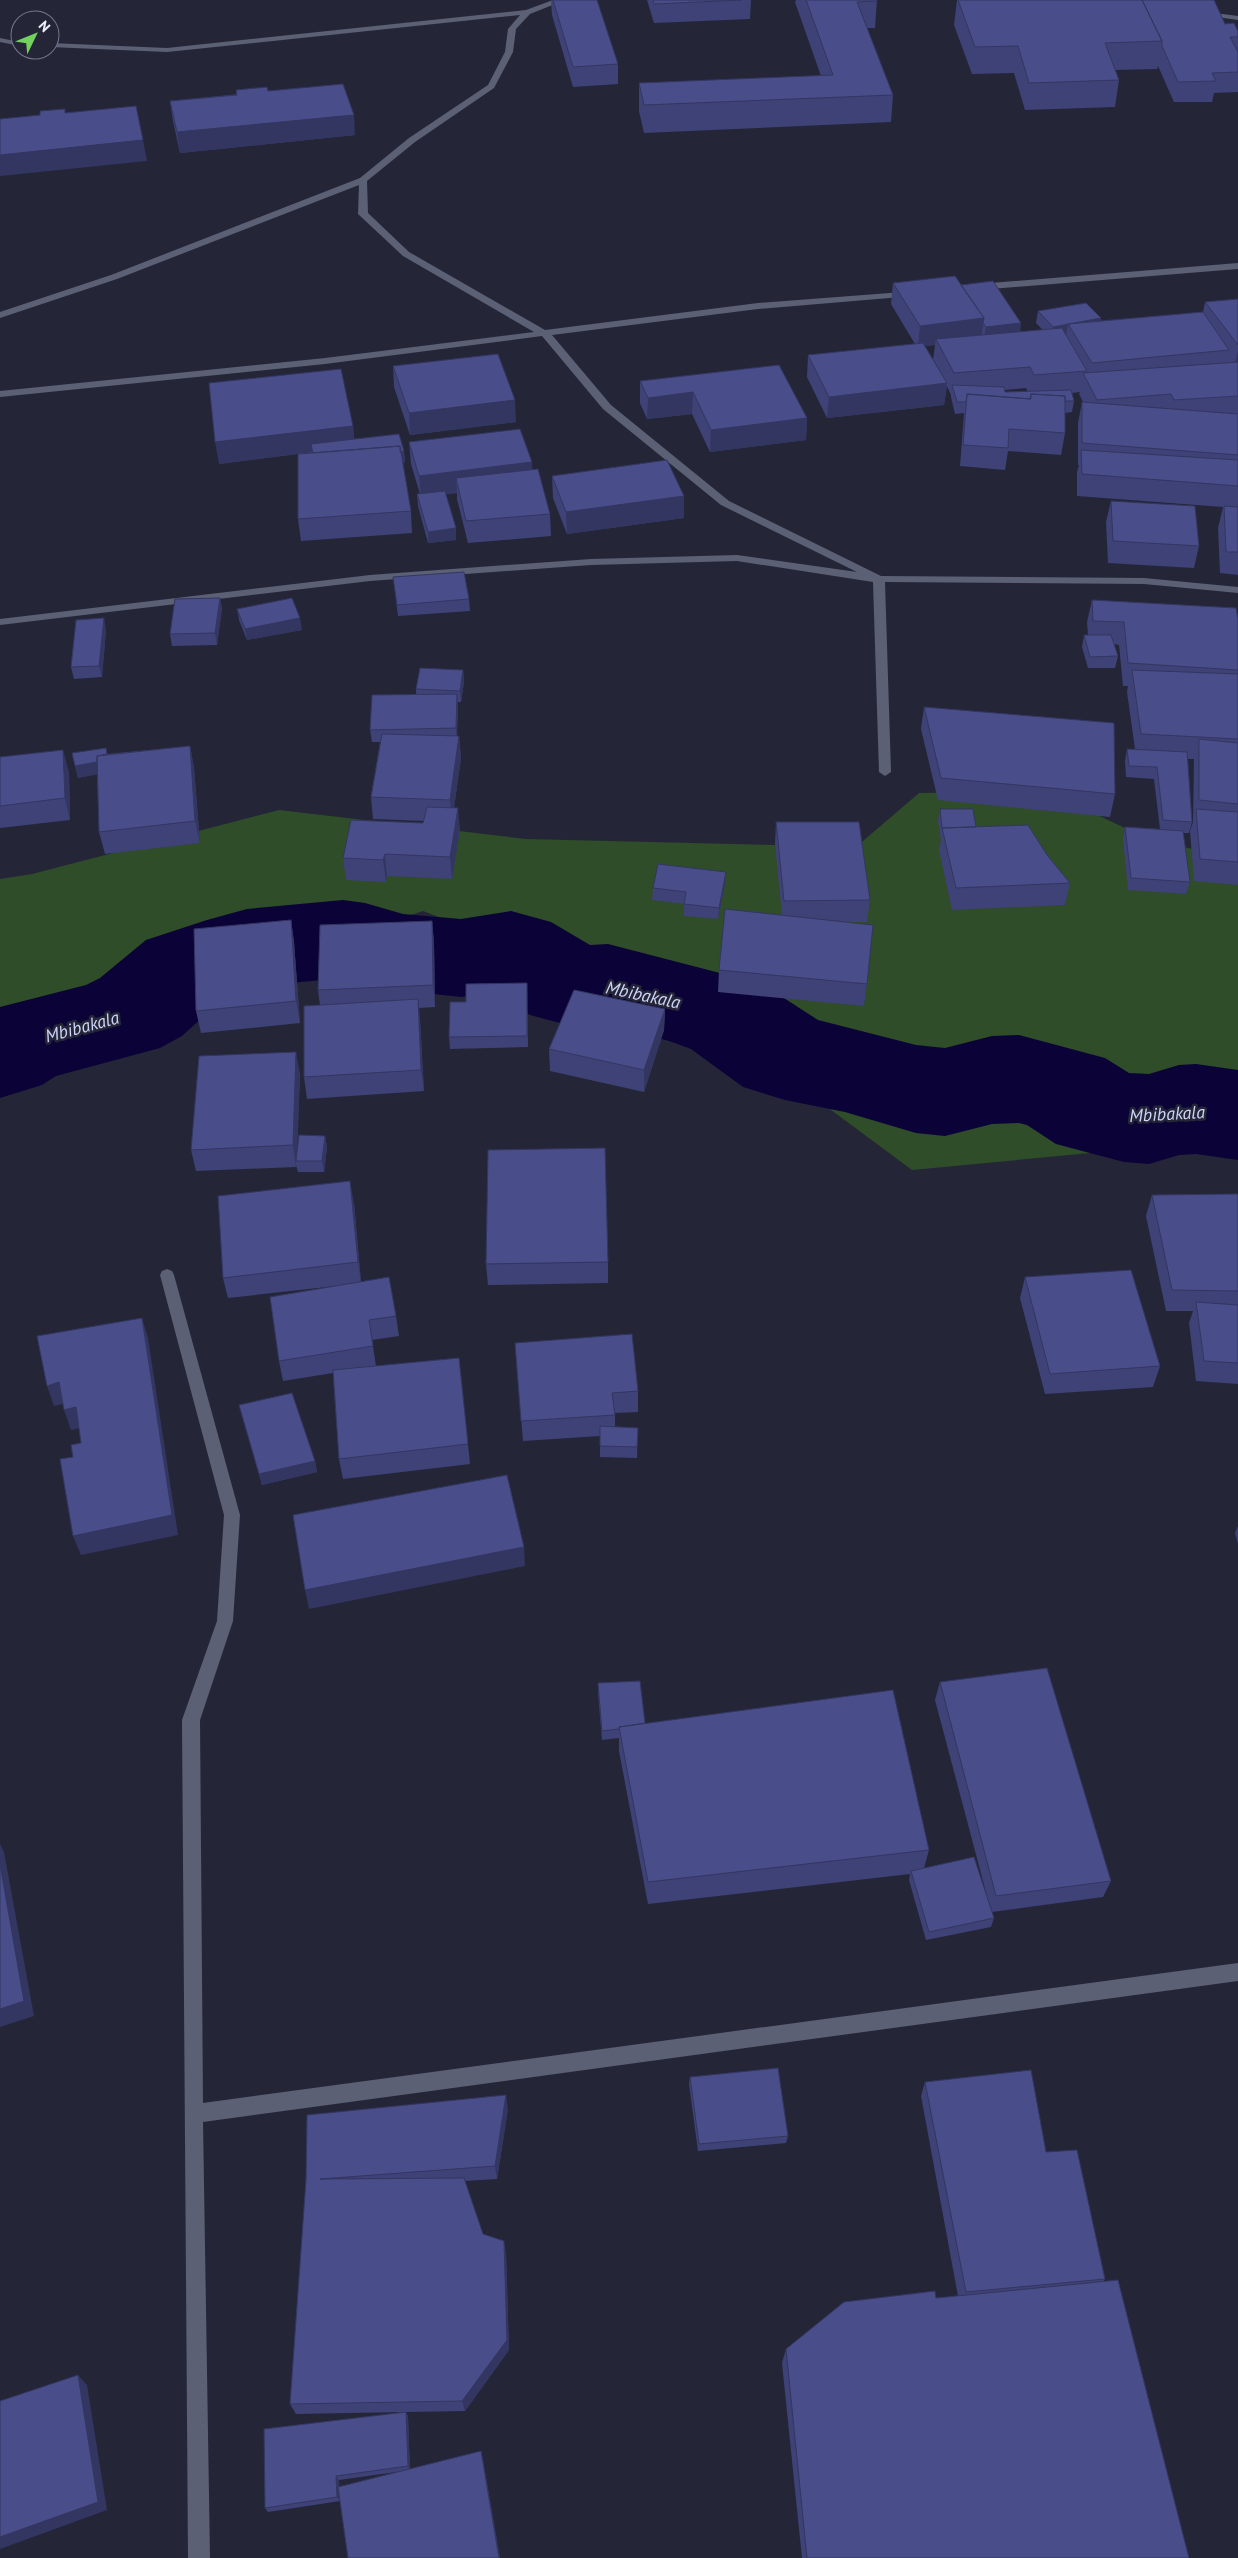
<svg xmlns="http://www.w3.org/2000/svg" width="1238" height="2558" font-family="'PT Sans',sans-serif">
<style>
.green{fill:#2f4d28}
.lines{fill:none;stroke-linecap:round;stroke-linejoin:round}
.river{fill:#0b0238;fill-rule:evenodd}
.minor{fill:#5c6074;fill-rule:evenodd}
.wall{fill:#3f4276;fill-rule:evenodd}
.shaded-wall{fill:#333660}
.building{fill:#494d89;stroke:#333660}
.labels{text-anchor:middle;stroke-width:5;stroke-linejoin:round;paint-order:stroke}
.water-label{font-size:18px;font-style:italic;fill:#cfd4f9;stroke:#242638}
</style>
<rect width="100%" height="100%" fill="#242638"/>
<path class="green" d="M1048,792l105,49 85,17v281l-326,31 -201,-149 -288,-110 -256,82 -167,73v-187l32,-5 247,-64 247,29 330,8 63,-54z"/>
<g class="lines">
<path class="river" d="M343,900l22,3 38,11 58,5 50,-8 40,11 39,23 18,-1 135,35 30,12 45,29 98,25 29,3 47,-12 27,-1 86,23 24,15 20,1 30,-9 17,-1 42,6v90l-42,-6 -17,1 -30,9 -25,-2 -68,-18 -29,-19 -8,-2 -27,1 -47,12 -29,-3 -71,-21 -60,-12 -42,-13 -52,-38 -22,-8 -61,-17 -37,2 -41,-11 -36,-23 -33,5 -46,-5 -36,1 -40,-11 -4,-3 -80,7 -29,10 -44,40 -22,12 -104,28 -14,9 -42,13v-91l86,-22 14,-7 46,-38 61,-20 40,-11z"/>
<path class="minor" d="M553,0h12l-35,14 -14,15 -3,23 -19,36 -79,54 -48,39 1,32 41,39 136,78 213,-27 158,-12 2,2 -5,3 -155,13 -206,26 59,70 118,96 152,75 263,2 94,9v6l-94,-9 -259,-2 6,190 -6,4 -6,-4 -6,-190 -136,-21 -146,4 -221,16 -370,44v-6l370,-44 221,-16 146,-4 120,17 -136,-67 -118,-96 -61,-73 -217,28 -325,33v-6l325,-33 209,-26 -131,-76 -45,-42 1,-29 -242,94 -117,39v-6l111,-37 249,-97 49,-40 79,-53 17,-33 3,-23 12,-14 -353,37 -117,-5v-4l117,5 359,-38z
M1199,11l39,5v4l-36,-5h-3z
M0,38l20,4v4l-20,-4z
M1238,263v6l-260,21 -5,-3 5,-3z
M167,1269l5,2 2,4 66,240 -7,106 -33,99 3,383 1035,-140v18l-1035,141 7,436h-22l-6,-838 35,-99 7,-106 -64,-240 2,-4z"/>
</g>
<path class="wall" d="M551,0h46l21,64v20l-45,3 -21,-72z
M647,0h104l-1,19 -96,4z
M796,0h81l-2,28h-8l26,67 -2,27 -247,11 -5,-22v-28l182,-7 -26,-74z
M957,0h257l11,24 13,7v61l-24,1 -2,9h-38l-16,-36 -1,3 -42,1 4,10 -4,27 -90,3 -11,-37 -42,1 -18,-49z
M268,91l87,44 -175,18 -7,-32 -3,-20z
M893,283l68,2 59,47 23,-2 -7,-7 2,-12 63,7v3l102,-9 2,-10 33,-3v276l-18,-2 -2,-45 5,-21 -146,-11v-24l2,-7h-1v-42l4,-21h1l-4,-8 1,-2 -8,1 2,8 -2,11 -7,1v20l-4,22 -53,-4 -3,19 -45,-4 4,-53 -9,1 -4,-17v-2l-4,-9 -3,19 -117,13 -20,-41 1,-22 107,-11 -24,-40zM935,345l-2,15 -8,-14zM1026,388l2,4h-23v-2z
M393,366l123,56 -106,13 -16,-48z
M640,381l167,37 -1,22 -96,12 -18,-38 -45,5 -7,-16z
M353,426l1,13 50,12 1,12h-3l9,48 1,22 -111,8 -3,-22v-65l-79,10z
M409,442l123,28 18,44 1,22 -83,7 -11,-44v-6l-11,1 10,46 -28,3 -10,-37 -1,-12h3l-9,-30z
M552,476l132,20v22l-117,16 -14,-36z
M1111,501l88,45 -5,22 -86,-5 -2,-41z
M393,577l76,22 1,12 -72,5z
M220,598l2,11 -5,36 -45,1 -2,-12z
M1092,600l146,19v266l-44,-4 -4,-50 3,-9 1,-63h-6l4,63 -3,11h-6l7,49 -4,12 -58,-4 -5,-51 2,-12 35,2 -6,-50 -28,-2 -1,-16 2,-12h8l-8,-57 1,-6h-5l-4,-41 -5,-1 4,12 -3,12h-27l-6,-21 2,-12h4l-1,-13z
M237,609l65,21 -55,10 -8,-20z
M106,630l-4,47 -28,2 -3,-12z
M463,670l1,12 -3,20h-3l-1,34h2l2,22 -7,50 6,22 -8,49 -65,-3 -1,6 -40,-2 -3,-22 80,-35 1,-2 -51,-2 -2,-22 9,-55h-8l-2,-12 46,-35v-6z
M924,707l191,87 -5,23 -172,-17 -17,-71z
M190,746l4,22 6,75 -95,11 -6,-22 -2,-58 -19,4 -6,-25 35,1z
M0,757l69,15 1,48 -70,8z
M940,809l36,18 71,28 23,28 -5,22 -113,5 -13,-60 2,-10 -3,-19z
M776,822l94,78 -3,22h-14l14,62 -3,22 -146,-14 1,-22 63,-55 -7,-71z
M726,872l-1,12 -7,35 -34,-3v-12l-32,-4 1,-12z
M291,920l3,22 6,81 -99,10 -5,-22z
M432,921l2,22 1,64 -16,1 1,13 4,70 -117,8 -3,-22 16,-72 -2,-15z
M527,983l1,64 -78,2 -1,-12z
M665,1009l-1,21 -20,62 -94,-21 -1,-22z
M300,1074l-3,75 28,-13 2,11 -3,25h-26l-2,-7v2l-100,4 -5,-21z
M1238,1194v190l-42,-3 -7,-58 4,-12h-27l-20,-95 6,-21z
M354,1203l7,79 35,34 3,20 -27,4 4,26 83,-8 11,106 -127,15 -4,-20 -6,-86 -50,8 -4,-20 57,-75 -108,12 -5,-20z
M608,1262v21l-120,2 -2,-21z
M1025,1277l135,89 -7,21 -108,7 -25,-96z
M515,1343l123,48v21l-23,1v14l23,1 -1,30 -37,-1v-21l-77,5z
M239,1405l76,56 2,11 -55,13z
M1238,1526v18l-3,-11z
M940,1682l171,199 -8,16 -111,15 2,6 -3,9 -65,13 -17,-60 1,-6 -262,30 -29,-153v-13l-17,2 -4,-47v-10l47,40 284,127 -5,18 63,28 -52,-196z
M690,2077l98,59 -2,7 -88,8 -9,-67z
M925,2082l121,70 59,127 -2,3 86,276h-387l-20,-195 4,-14 150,-51 22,-2 -37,-200z
M508,2109l-11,70 -32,2 18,53 23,19 3,97 -44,61 -59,1 2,5 2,52 73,-9 17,98h-152l-8,-57 -72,11 -3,-4 139,-96 -108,2 -6,-10 16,-224zM396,2472l-57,15v-7z"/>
<path class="shaded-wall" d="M354,115l1,20 -175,18 -3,-21z
M143,140l4,21 -147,15v-21z
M984,318l-3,22 -45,-1 -1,6 -17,2 2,-21z
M1101,318l-2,12 -30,-6z
M1021,323l-1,12 -36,3 2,-11z
M1068,324l-2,12 -15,2 2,-11z
M1238,350v17l-4,1z
M947,383l-3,22 -117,13 2,-21z
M693,392l-1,22 -45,5 1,-21z
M515,400l1,22 -106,13 -1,-22z
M807,418l-1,22 -96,12 1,-22z
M353,426l2,21 -44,-3 1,8 -93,12 -4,-22z
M404,451l1,12 -89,10 -1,-12z
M532,462l1,22 -77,-6 1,15 -36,4 -2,-21z
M684,496v22l-117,16 -1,-22z
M456,528v12l-28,3v-11z
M220,598l2,11 -5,36 -2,-12z
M104,618l2,12 -4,47 -3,-11z
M300,618l2,12 -55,10 -2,-11z
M463,670l1,12 -3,20 -1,-11z
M457,694l1,12 -1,34 -1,-12z
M459,736l2,22 -9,64 -2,-22z
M190,746l4,22 6,75 -5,-22z
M106,748l5,24 -33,6 -3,-12z
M63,750l6,22 1,48 -5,-22z
M458,808l2,22 -8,49 -2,-22z
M385,854l2,22 -1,6 -3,-22z
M726,872l-1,12 -7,35 1,-11z
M291,920l3,22 6,81 -4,-22z
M432,921l2,22 1,64 -2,-22z
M418,999l2,22 4,70 -3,-21z
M665,1009l-1,21 -20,62v-22z
M296,1052l4,22 -3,87h-1v6l-3,-22z
M325,1136l2,11 -3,25 -2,-11z
M350,1181l4,22 7,80 -3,-21z
M142,1318l6,20 30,197 -97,20 -8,-19z
M59,1382l7,21 -12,3 -7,-20z
M76,1407l7,20 -12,3 -7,-20z
M315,1461l2,11 -55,13 -3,-11z
M524,1547l1,19 -216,43 -4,-19z
M0,1844l4,8 30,164 -34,11z
M506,2095l2,14 -11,70 -2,-13z
M504,2241l2,12 3,97 -44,61 -3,-10z
M78,2375l9,10 20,125 -107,39v-12z
M406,2412l2,5 2,54 -2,-5z
M481,2451l2,9 17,98h-1z
M336,2476l3,4 1,21 -3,-4z"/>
<path class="building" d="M553,0h44l21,64 -45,3z
M653,0h89l-88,4z
M806,0h71v1l-20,1 36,93 -249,10 -5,-22 194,-8z
M958,0h184l20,41 -57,2 14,37 -90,3 -11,-37 -43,1z
M1142,0h72l11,24 9,-1 4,8v6h-8l8,15v20l-26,1 4,8 -38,1 -16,-36v-5z
M343,84l11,31 -177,17 -7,-31 67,-6 -1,-5 31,-3 1,4z
M136,106l7,34 -143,15v-36l40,-4v-4l25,-2v4z
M955,276l29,42 -64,8 -27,-43z
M993,281l28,42 -35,4 -3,-4 1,-5 -23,-33z
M1238,299v46l-33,-43z
M1086,303l15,15 -48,9 -15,-16z
M1203,312l26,38 -137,13 -24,-39z
M1062,328l25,43 -53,4 -4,-8 -76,6 -18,-34z
M923,343l24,40 -118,14 -21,-42z
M498,354l17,46 -106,13 -16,-47z
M1238,362v34l-64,4 -3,-6 -74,6 -14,-27z
M779,365l28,53 -96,12 -18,-38 -45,6 -8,-17z
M341,369l12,57 -138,16 -6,-59z
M952,385l52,2 1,5 66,-2 3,11h-9v-5l-34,-2 -1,5 -63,-5 -1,8h-9z
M967,394l64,5v-5l34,2v37l-56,-4 -1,19 -45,-3z
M1082,402l156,12v41l-156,-12z
M520,429l12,33 -113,14 -10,-34z
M399,434l5,17 -4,1v-6l-87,7 -2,-9z
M400,446l11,65 -113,8v-65z
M1081,450l157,10v26l-156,-12z
M667,460l17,36 -118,16 -14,-36z
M538,469l12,45 -84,7 -10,-43z
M445,491l11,37 -28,4 -11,-38z
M1111,501l84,5 4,40 -86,-5z
M1224,506l14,1v45h-12z
M464,572l5,27 -72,6 -4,-28z
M220,598l-5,35 -45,1 5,-35z
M292,598l8,20 -55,11 -8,-20z
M1092,600l144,8 2,11v51l-110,-7 -4,-41 -31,-1z
M104,618l-5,48 -28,1 5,-47z
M1084,635h27l7,21 -28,1z
M420,668l43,2 -3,21 -44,-2z
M1132,670l106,4v65l-97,-5z
M457,694l-1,34 -86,2 2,-35z
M924,707l190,16 1,71 -174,-16z
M382,734l77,2 -9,64 -79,-3z
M1199,739l39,4v61l-39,-4z
M190,746l5,75 -96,11 -2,-76z
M106,748l1,6 -10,2v6l-22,4 -3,-13z
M1127,749l60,3 5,70 -29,-2 -6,-53 -28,-1z
M63,750l2,48 -65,8v-49z
M427,807l31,1 -8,49 -65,-3 -2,6 -40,-2 8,-38 72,3z
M940,809h33l3,18 -34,1z
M1196,809l42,3v50l-38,-3z
M776,822h83l11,78 -86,1z
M1028,825l19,30 23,28 -114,5 -14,-60z
M1125,827l58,4 7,51 -59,-4z
M658,864l68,8 -7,36 -35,-4 2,-12 -33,-4z
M725,909l148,16 -6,59 -148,-14z
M291,920l5,81 -100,10 -2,-82z
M432,921l1,64 -115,5 2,-65z
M527,983v53l-78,1 1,-35h16v-18z
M574,990l91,19 -21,61 -95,-21z
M418,999l3,71 -117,7v-71z
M296,1052l-3,93 -102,5 8,-94z
M299,1135l26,1 -3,25h-26z
M605,1148l3,114 -122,2 2,-114z
M350,1181l8,81 -135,16 -5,-82z
M1238,1194v97l-66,-1 -20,-95z
M1131,1270l29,96 -110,8 -25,-97z
M389,1277l7,39 -27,4 4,26 -94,15 -9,-64z
M1196,1302l42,3v58l-34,-2z
M142,1318l30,197 -99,21 -13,-77 13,-2 -2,-12 10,-2 -5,-36 -12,3 -5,-28 -12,4 -10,-50z
M632,1334l6,57 -26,2 3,22 -94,6 -6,-78z
M459,1358l9,86 -129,15 -6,-89z
M292,1393l23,68 -56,13 -20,-69z
M600,1426l38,2 -1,19 -37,-1z
M507,1475l17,72 -219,43 -12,-75z
M1047,1668l64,213 -115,15 -56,-214z
M640,1681l5,42 -26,4v2l-17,2 -4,-48z
M893,1690l36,160 -281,32 -29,-155z
M974,1857l20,61 -65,14 -18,-61z
M0,1864l24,137 -24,8z
M778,2068l10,68 -89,8 -9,-67z
M1031,2070l15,82 31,-2 28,129 -139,13 -41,-210z
M506,2095l-11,71 -175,13 144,-1 19,56 21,7 3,99 -45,61 -172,3 16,-224 1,-65z
M1118,2280l71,278h-382l-21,-209 58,-47 91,-11 1,7z
M78,2375l20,127 -98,35v-136z
M406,2412l2,54 -72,10 1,21 -72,11 -1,-79z
M481,2451l18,107h-151l-10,-71z"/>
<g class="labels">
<g class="water-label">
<text transform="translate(643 995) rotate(12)" y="6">Mbibakala</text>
<text transform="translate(82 1027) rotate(-15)" y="6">Mbibakala</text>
<text transform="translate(1167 1114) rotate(-3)" y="6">Mbibakala</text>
</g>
</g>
<g transform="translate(35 35) rotate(47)"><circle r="24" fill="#242638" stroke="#757787"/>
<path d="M0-4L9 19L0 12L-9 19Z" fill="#72d25d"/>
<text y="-8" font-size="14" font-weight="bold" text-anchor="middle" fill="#eff1fe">N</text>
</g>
</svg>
